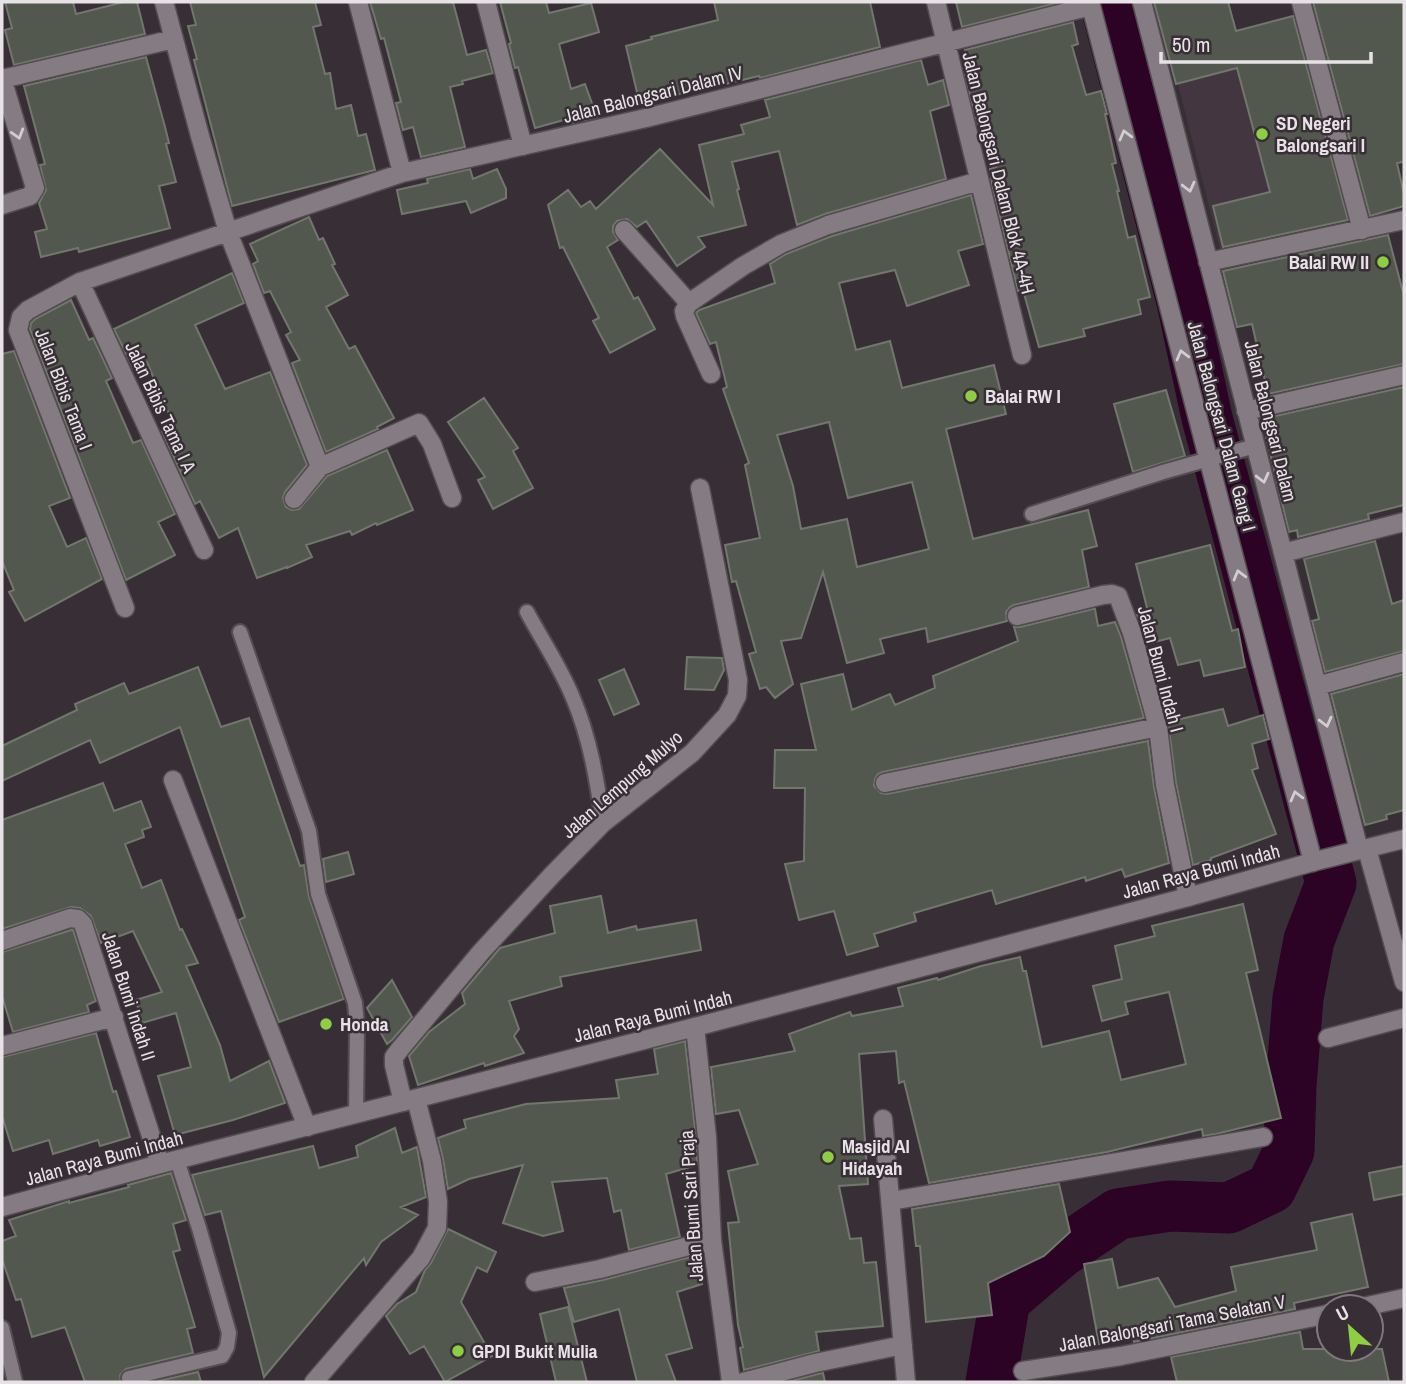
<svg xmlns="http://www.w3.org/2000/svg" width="1406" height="1384" font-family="'Archivo Narrow',sans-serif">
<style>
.built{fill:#443641}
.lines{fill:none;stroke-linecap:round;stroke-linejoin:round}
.river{stroke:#2c0225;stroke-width:51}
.building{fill:#53584f;stroke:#72776d;stroke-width:2;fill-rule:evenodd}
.service-casing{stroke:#534c51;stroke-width:18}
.minor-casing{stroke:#534c51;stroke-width:21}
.tertiary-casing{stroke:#534c51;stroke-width:21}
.service{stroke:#857b82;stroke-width:14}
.minor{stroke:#857b82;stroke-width:18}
.tertiary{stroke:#857b82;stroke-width:18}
.oneway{stroke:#d3cdd2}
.poi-dot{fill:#8ece43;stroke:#382f36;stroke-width:2.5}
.labels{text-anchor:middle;stroke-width:5;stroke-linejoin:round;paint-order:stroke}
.street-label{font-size:19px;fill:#e7e2e6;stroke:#382f36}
.poi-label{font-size:19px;font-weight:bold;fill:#e7e2e6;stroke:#382f36;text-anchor:start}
</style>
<rect width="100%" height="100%" fill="#382f36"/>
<path class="built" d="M1304,15l52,203 -135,35 -52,-204z"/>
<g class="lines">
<path class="river" d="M991,1382l14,-82 55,-47 58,-39 52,-8 59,2 42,-20 18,-37 2,-66 7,-87 11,-58 22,-57 -124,-465 -25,-116 -77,-300"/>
</g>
<path class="building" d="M5,2h68l3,12 48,-12h13l8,32 -131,31 -9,-35 7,-2z
M190,2h125l6,23 -8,2 12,47 5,-1 6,36 15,-4 7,31 8,-2 9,36 -143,36 -38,-146 3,-1 -9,-33 8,-1z
M370,2h83l14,53 19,-5 7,23 -31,8 1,3 -13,3 15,60 -44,10 -8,-30 -10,3 -7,-27 5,-1 -17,-64 -3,1z
M500,2h46l3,11 42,-10 8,29 -40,12 12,45 14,-5 12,33 -24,6 -2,-5 -36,10 -17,-61 -3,1 -6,-24 2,-1z
M714,2h156l10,45 -120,31 -1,-2 -46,11 -1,-2 -72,20 -14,-59 26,-7 -1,-2 67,-17z
M956,2h105l-99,25z
M1154,2h74l8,29 57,-15 55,204 -125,27 -10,-41 57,-14 -33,-124 -61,16z
M1313,2h91v160l-7,1 7,31v12l-34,10z
M1073,22l5,22 -6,2 14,49 15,-4 6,23h-2l11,49 -4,1 7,27h-2l11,47 7,-2 15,61 -12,3 3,14 -58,15 2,7 -46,11 -16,-57 -5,1 -26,-107 -2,-15 6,-2 -11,-44 -7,1 -7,-24 -6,-25 6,-1 -6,-24z
M146,57l19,70 4,16 -3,1 10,38 -17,4 11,42 -91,24 -1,-4 -37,9 -6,-25 12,-3 -8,-26 7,-13 -6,-25 5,-1 -21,-78z
M921,60l7,25 15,-5 6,25 -19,6 16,68 -121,35 -28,11 -18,-74 -47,11 7,27 -2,1 9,35 -48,12 7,10 -28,19 -31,-45 -9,6 -10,-8 -10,2 -4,5v6l5,8 -11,7 27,52 4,-2 17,32 -45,24 -17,-32 6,-3 -36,-71 -3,1 -12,-43 20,-15 13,17 9,-6 6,8 64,-60 53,56 -14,-60 45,-11 -3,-9 29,-8 -5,-17z
M470,169l3,10 24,-10 9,20v9l-35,15 -5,-12 -64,13 -5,-24 31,-7 -1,-4z
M971,195l12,49 -25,7 11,34 -62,21 -12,-36 -56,13 17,67 34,-9 12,47 92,-23 12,49 -60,15 27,110 115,-29 9,36 -15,4 7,37 -75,18 -4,2 -4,5 1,9 -79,21 -2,-14 -46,11 4,14 -37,10 -24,-91 -22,66 -20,3 12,43 -18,14 -9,-11 -6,2 -11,-35 7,-2 -20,-71 -4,1 -7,-37 35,-7 -15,-73 4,-2 -26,-74 4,-2 -11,-45 -6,2 -14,-31 3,-3 76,-27 -5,-19 16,-10 46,-18zM829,422l19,76 64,-16 17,67 -72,18 -10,-48 -46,10 -8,-43 -16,-51z
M309,217l10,23 4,-2 12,26 -3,1 16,30 -22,12 23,42 6,-3 39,72 -17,9 1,2 -52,23 -34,-89 8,-3 -14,-25 5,-3 -21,-41 -6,2 -11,-29 5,-3 -8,-17z
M1388,235l16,61v68l-136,30 -16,-70 -15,3 -14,-56z
M232,273l12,30 -49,22 30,64 45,-17 37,93 -22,27 -2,6 3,9 6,3 7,-1 28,-33 60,-26 26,60 -36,15 -1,-2 -24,12 -2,-4 -44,14 6,12 -25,11v-1l-30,11 -19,-50 -19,10 -19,-37 -5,3 -33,-73 12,-5 -27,-64 -14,6 -19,-39z
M71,300l18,40 4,-2 19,40 -6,3 27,62 8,-3 34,74 -17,8 17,33 -49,25 -96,-251 1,-6 4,-4z
M14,351l56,147 -21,8 18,41 19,-9 16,41 -77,42 -16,-29 5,-2 -12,-29v-207z
M1404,387v118l-36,9 1,5 -71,18 -1,-7 -8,2 -27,-113z
M1166,390l19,66 -52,16 -19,-68z
M484,398l34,50 -5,3 20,37 -40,21 -15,-29 7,-3 -37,-55z
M1375,541l17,63 12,-4v51l-79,21 -13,-51 7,-2 -15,-60z
M1210,545l22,86 6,-2 7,38 -41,9 -4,-16 -22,5 -8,-27 -23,6 -10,-29 11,-3 -12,-48z
M1093,609h2l3,17 17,-4 6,15 23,81 -261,54 -5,2 -3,5 -1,7 7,7 6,1 261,-53 6,46 15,76 -44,14 -3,-8 -36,12 -1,-4 -89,27 -4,-14 -78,23 2,8 -42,13 4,12 -31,9 -13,-44 -35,9 -14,-56 19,-3 1,-73h-31l1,-38h41l-15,-66 42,-10 9,36 38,-16 5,11 40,-17 -2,-12 85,-35 -4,-14h6z
M687,657l35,1 2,12 -10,20 -29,-1z
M198,667l23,60 28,-9 51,148 4,-1 5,32 35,102 -65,23 -40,-102 6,-3 -65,-190 -80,36 -10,-23 -88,41v-35l75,-36 -2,-6 49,-21 5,11z
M624,669l15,35 -25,11 -15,-35z
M1404,674v136l-18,5 1,4 -22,6 -34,-131z
M1223,709l5,17 35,-11 6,24 -17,5 6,24 -6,2 24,64 -65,24v2l-18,5 -17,-82 -8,-61z
M103,783l11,28 27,-10 10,26 -9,3 2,7 -19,7 17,44 19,-8 19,50 2,-1 16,34 -12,3 34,79 10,36 39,-20 16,42 -52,17 -58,15 -17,-59 33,-9 -15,-54 -34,10 -6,-23 26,-8 -29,-61 -32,12 -10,-27 -11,-8 -9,-1 -69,22v-109z
M348,852l6,22 -28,8 -3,-23z
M601,896l7,37 28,-7 1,4 59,-10 5,30 -141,27 2,9 -53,15 10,28 -5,7 10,17 -39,13 -1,-3 -66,22 -9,-29 20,-24 36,-28 -3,-11 38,-45 55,-15 -5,-27z
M1243,904l15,66 -12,3 35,145 -65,16 -13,2 -1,-7 -95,23 -178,31 -25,-102 -5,2 -3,-32 -37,3 9,130 -29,2 11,53 11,-1 3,25 12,-1 7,64 -67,6 3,19 -75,19 -4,-22 3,-1 -5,-22 -10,-102 11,-1 -11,-51 30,-7 -19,-54 -23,4 -5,-47 84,-16 -6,-17 61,-22 2,4 51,-10 -5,-18 39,-10 1,2 43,-14 39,-9 3,14h3l16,76 67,-16 12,49 65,-16 -17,-72 -44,10 3,12 -26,7 -9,-35 29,-7 -7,-33 40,-10 -3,-10z
M71,930h2l23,71 -9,4 2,7 -76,20 -11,-36v-44z
M392,980l20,37 -20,23 -5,4 -20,-36z
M96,1033l17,59 3,-1 14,46 -30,9 -2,-6 -45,14 -4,-14 -36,11 -11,-35v-59z
M685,1041l11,97 1,27 -31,9 14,63 -51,13 -8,-40 -7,2 -7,-34 -55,4 11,49 -20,5 -40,-13 20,-58 -54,14 -21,10 -5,-30 -5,-21 28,-10 -2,-8 62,-16 93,-6 -3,-18 42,-6 -4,-25z
M395,1128l7,25 15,-6 9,50 -25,10 17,8 -37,27 -15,23 -2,-7 -100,119 -43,-166 -16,4 -13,-40 121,-29 6,22 39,-11 -2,-11z
M1404,1166v28l-30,6 -5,-27z
M171,1173l15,47 -13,4 7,26 -7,2 22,75 -8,2 6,24 -67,16 -6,6 1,7h-36l-20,-55 -33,10 -11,-38 -5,1 -14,-41v-18l14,-5 -7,-16 60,-19v2l60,-16 -1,-2z
M1059,1184l11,48 -26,24 -56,27 4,32 -66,7 -6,-76h-4l-4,-37z
M1352,1214l16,73 -74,16 1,6 -161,33 -1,-5 -34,7 -15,-80 28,-5 6,29 40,-10 17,29 61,-16 -5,-24 86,-17 -6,-27z
M448,1229l48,23 -9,20 -10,-5 -16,35 31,54 -47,26 -21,-36 -14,8 -24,-38 11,-12 19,-12 9,-22 6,-7z
M694,1256l8,28 -25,8 15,56 -26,7 10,27h-39l-18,-73 -45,13 -10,-34 39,-8z
M568,1307l19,75h-31l-16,-68z
M1300,1332l3,17h79l7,33h-212l-6,-25z
M198,1372l3,10h-48z
M823,1373l2,9h-38l31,-8z"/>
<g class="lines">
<g class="service-casing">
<path id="service" d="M1032,514l131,-42 92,-26
M527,612c15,28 34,56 46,86 17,40 24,82 30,125
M240,632l69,199 9,63 37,109 2,22 -1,89
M2,1328l13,54
M129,1378l93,-22 5,-9 2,-14 -30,-105 -22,-68"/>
</g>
<g class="minor-casing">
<path id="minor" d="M164,2l36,134 28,96 92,235
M358,2l44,171
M486,2l37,144
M936,2l86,353
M1090,2l223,860
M1142,2l217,848
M1301,2l61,228
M2,78l33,110 -5,8 -28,9
M2,79l172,-40
M624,230l65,73
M1208,262l196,-42
M80,282l124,268
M711,374l-26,-58 -1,-5 5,-8 54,-37 38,-22 47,-19 151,-44
M1246,411l158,-36
M294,499l26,-32 99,-44 13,21 20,54
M1283,553l121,-31
M125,608l-107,-278 3,-13 7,-7 52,-28 322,-109 244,-55 445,-112
M1017,616l86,-21 9,-1 6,2 14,37 26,94 7,58 23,112
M1317,686l87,-24
M173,780l134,347
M885,783l273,-56
M1367,849l37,133
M2,941l68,-23 8,1 5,5 77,240
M695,1027l12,110 5,103 19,142
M1328,1038l76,-20
M2,1046l112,-29
M403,1102l-9,-37v-8l6,-8 81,-97 71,-77 51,-52 89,-70 35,-38 10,-19 1,-16 -38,-192
M883,1119l23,263
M891,1201l372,-64
M535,1282l65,-13 112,-29
M1363,1307l41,-9
M1023,1371l98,-15 208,-42
M314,1382l107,-124 16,-30 1,-26 -6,-41 -16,-62
M743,1382l72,-19 88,-18"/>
</g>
<g class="tertiary-casing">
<path id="tertiary" d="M2,1207l158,-43 535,-137 493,-130 128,-36 88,-22"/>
</g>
<use href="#service" class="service"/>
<use href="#minor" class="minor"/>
<use href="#tertiary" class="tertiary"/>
</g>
<defs><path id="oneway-chevron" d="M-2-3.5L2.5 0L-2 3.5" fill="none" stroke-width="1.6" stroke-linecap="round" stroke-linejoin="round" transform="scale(1.75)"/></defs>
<g class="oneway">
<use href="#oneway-chevron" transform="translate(18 134) rotate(73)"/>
<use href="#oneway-chevron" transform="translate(1125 135) rotate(-105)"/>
<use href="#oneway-chevron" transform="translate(1189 187) rotate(76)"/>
<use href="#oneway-chevron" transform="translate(1182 355) rotate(-105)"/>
<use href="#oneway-chevron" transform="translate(1263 478) rotate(76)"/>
<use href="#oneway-chevron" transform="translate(1239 575) rotate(-105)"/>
<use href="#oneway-chevron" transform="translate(1326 722) rotate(76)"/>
<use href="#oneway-chevron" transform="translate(1296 796) rotate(-105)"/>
</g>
<g class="poi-dot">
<circle cx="1262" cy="134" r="7"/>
<circle cx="1383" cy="262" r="7"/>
<circle cx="971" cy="396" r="7"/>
<circle cx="326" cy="1024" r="7"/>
<circle cx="828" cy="1157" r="7"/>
<circle cx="458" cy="1351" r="7"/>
</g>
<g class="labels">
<g class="street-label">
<text transform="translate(653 94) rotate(-14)" y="7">Jalan Balongsari Dalam IV</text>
<text transform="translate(999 173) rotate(76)" y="7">Jalan Balongsari Dalam Blok 4A-4H</text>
<text transform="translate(64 389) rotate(69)" y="7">Jalan Bibis Tama I</text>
<text transform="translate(161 407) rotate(65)" y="7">Jalan Bibis Tama I A</text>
<text transform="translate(1271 421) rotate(76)" y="7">Jalan Balongsari Dalam</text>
<text transform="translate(1222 426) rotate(75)" y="7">Jalan Balongsari Dalam Gang I</text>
<text transform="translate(1161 669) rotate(75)" y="7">Jalan Bumi Indah I</text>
<text transform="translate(622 784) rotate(-41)" y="7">Jalan Lempung Mulyo</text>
<text transform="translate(1201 871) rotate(-15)" y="7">Jalan Raya Bumi Indah</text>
<text transform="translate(129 996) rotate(72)" y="7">Jalan Bumi Indah II</text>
<text transform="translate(653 1016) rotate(-14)" y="7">Jalan Raya Bumi Indah</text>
<text transform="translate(104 1158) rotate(-15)" y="7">Jalan Raya Bumi Indah</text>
<text transform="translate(691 1206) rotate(-94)" y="7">Jalan Bumi Sari Praja</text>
<text transform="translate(1172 1323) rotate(-11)" y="7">Jalan Balongsari Tama Selatan V</text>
</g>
<g class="poi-label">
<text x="1276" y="130">SD Negeri<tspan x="1276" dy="22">Balongsari I</tspan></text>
<text x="1369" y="269" text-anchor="end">Balai RW II</text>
<text x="985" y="403">Balai RW I</text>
<text x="340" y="1031">Honda</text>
<text x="842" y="1153">Masjid Al<tspan x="842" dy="22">Hidayah</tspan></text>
<text x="472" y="1358">GPDI Bukit Mulia</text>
</g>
</g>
<rect width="1406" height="1384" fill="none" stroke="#e7e2e6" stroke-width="7"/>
<g transform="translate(1350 1328) rotate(333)"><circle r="33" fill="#382f36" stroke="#7e777c" stroke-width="2"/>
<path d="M0-5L12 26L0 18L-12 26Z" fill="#8ece43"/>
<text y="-10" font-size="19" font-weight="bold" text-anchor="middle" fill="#e7e2e6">U</text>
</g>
<path d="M1161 52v10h210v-10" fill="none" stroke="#e7e2e6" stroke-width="3.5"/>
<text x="1172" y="52" font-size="21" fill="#e7e2e6" stroke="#382f36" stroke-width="5" paint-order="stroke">50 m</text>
</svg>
